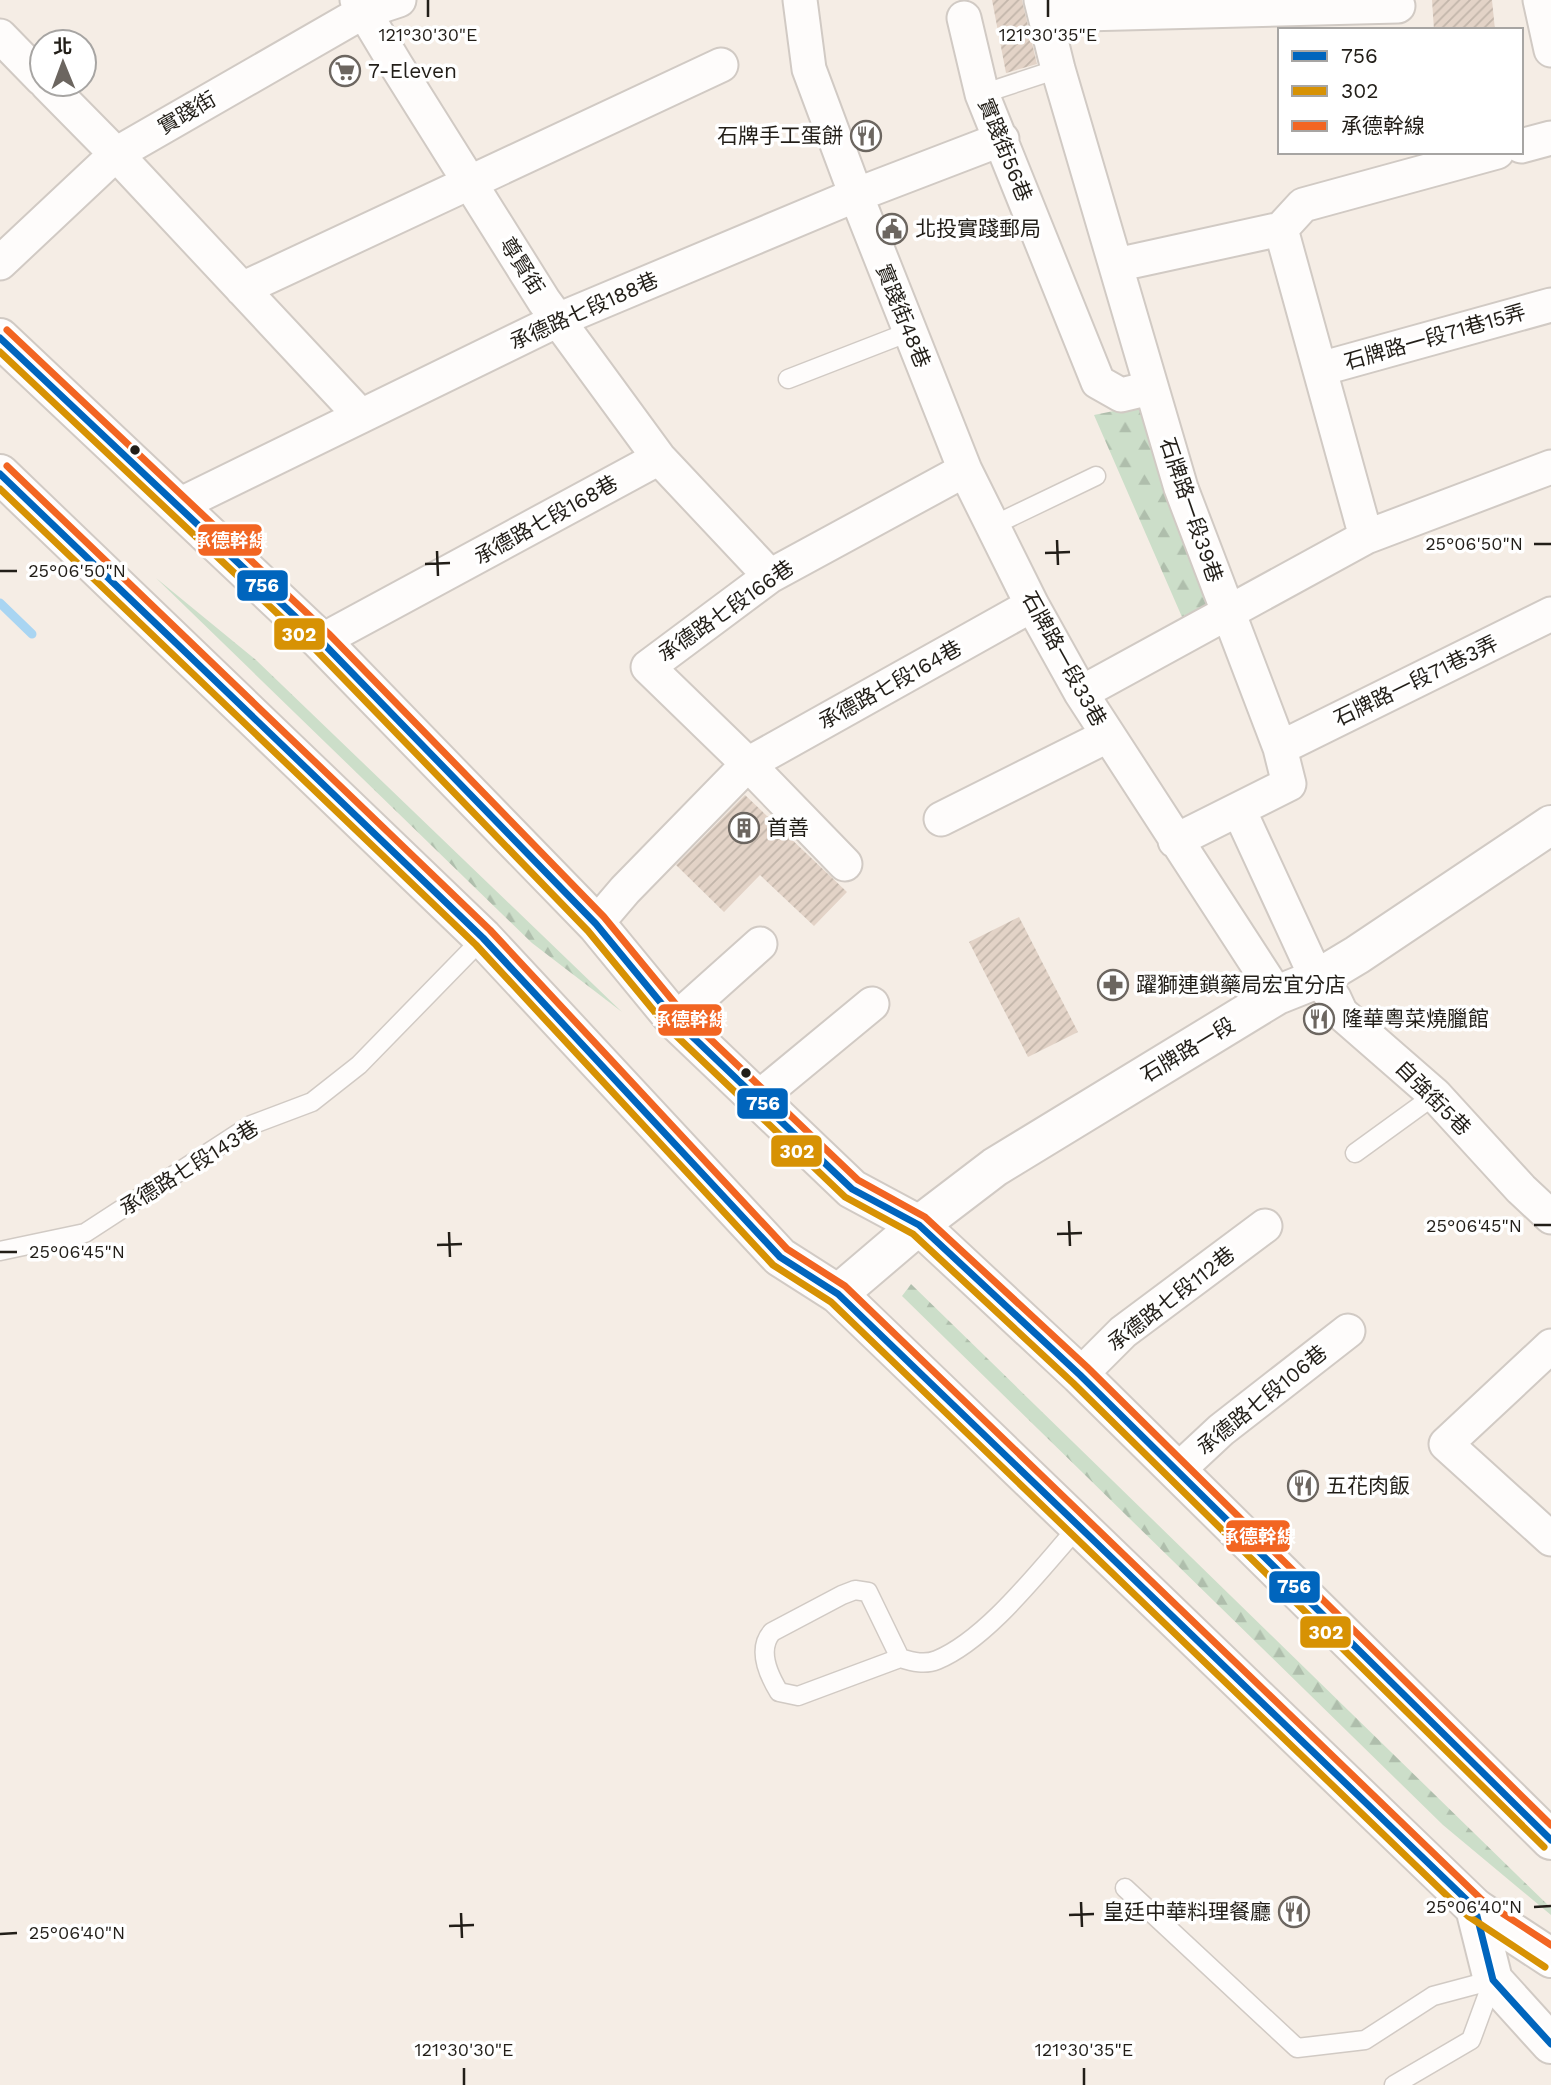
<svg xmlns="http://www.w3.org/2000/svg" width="1551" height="2085" font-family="'Work Sans','Noto Sans TC',sans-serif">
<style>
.forest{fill:url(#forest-firs)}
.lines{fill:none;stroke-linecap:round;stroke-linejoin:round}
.stream{stroke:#a9d5f2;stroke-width:9}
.building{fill:url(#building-hatch)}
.lane-casing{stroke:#d1cac4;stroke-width:21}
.street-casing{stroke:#d1cac4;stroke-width:37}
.secondary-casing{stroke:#d1cac4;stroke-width:42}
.primary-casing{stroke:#d1cac4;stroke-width:42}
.lane{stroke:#fefcfb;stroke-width:18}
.street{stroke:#fefcfb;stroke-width:33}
.secondary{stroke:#fefcfb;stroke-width:38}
.primary{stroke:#fefcfb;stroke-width:38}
.bus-1-casing{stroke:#fff;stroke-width:12}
.bus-2-casing{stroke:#fff;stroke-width:12}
.bus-3-casing{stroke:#fff;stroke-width:12}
.bus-1{stroke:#0065bd;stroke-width:7}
.bus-2{stroke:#d79204;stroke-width:7}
.bus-3{stroke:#f26522;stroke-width:7}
.ticks{fill:none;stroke:#221e18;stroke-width:2.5}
.bus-dot{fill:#221e18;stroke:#fff;stroke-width:2.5}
.labels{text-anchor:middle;stroke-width:7;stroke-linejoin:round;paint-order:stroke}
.poi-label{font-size:21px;fill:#221e18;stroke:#fff;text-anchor:start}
.street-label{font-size:21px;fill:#221e18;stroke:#fff}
.ticks-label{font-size:18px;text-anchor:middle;fill:#221e18;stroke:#fff;stroke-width:7;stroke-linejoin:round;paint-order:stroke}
.line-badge{stroke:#fff;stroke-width:2.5}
.badge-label{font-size:19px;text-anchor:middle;font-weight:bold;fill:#fff}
</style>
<defs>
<pattern id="forest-firs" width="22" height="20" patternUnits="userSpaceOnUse" patternTransform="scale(1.75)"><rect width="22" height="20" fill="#ccdec9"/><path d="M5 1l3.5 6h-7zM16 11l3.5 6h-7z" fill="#afbeac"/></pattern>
<pattern id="building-hatch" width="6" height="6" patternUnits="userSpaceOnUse" patternTransform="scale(1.75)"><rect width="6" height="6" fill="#e3d3c7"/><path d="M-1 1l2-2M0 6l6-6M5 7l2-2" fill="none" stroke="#c2b5aa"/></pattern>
</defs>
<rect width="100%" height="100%" fill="#f5ede5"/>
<path class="forest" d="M1143,405l66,198 -27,14 -88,-202z
M156,578l100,82 366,352 -90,-69z
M911,1284l640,624v7l-108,-90 -541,-529z"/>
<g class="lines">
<path class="stream" d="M0,603l32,31"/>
</g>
<path class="building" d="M992,0h30l15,64 -31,9z
M1432,0h60l3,30h-61z
M745,795l102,97 -33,34 -54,-51 -36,37 -48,-47z
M1019,917l59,115 -50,25 -59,-115z"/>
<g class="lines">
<g class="lane-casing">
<path id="lane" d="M982,94l76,-25
M788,379l121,-47
M992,526l104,-50
M1355,1153l80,-58
M0,1251l85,-18 166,-108 61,-23 47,-37 124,-127
M900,1658l-32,-66 -13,-2 -13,5 -70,37c-15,17 -4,42 7,60l19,4 102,-38c13,4 25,7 37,2 51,-21 105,-93 142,-134
M1125,1888l172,160 68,-8 68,-44 60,-16
M1394,2085l77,-45 22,-60"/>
</g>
<g class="street-casing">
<path id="street" d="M357,0l39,65 148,236 115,157 111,118
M800,0l9,69 47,126 109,275 67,135 49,88 196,302
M1041,0l17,69 123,419 99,260 9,36 -114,57
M1540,0l11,50
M1045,15l353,-9
M964,18l18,76 116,288 23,13 29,-7
M0,36l42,43
M47,84l69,70 245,262
M1521,146l30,-8
M1281,229l85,308
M0,263l116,-109 247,-142 36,-12
M1116,265l165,-36 22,-24 194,-53
M242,289l479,-224
M1320,369l231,-64
M177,506l381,-186 298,-125 146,-56
M321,641l338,-183
M1081,693l285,-156 185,-70
M1280,748l271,-134
M1239,810l78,169 17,19 7,15 94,82 86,94 30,28
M941,819l166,-83
M845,864l-97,-100 -100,-97 122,-91 195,-106
M596,924l29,-34 123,-126 284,-159
M675,1020l85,-76
M757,1099l115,-95
M1551,1346l-105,98 105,95
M1080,1375l43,-43 142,-106
M1177,1471l44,-41 127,-99"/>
</g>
<g class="secondary-casing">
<path id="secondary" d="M838,1294l81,-69 76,-58 282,-172 40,-16 40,-24 194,-130
M1475,1908l76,50"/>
</g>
<g class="primary-casing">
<path id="primary" d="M0,338l321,303 275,283 79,96 177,169 67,36 161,150 471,465
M0,474l483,464 297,319 58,37 637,614 18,72 58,64"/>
</g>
<use href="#lane" class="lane"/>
<use href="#street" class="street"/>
<use href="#secondary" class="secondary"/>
<use href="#primary" class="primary"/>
<g class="bus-1-casing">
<path id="bus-1" d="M0,338l321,303 275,283 79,96 177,169 67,36 161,150 471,465
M0,474l483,464 297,319 58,37 637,614 18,72 58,64"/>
</g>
<g class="bus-2-casing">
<path id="bus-2" d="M0,352l314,296 274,283 80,97 177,169 68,37 160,149 471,464
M0,489l476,456 297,320 58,37 637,614 77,51"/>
</g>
<g class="bus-3-casing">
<path id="bus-3" d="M7,330l322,304 275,283 79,96 175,167 67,37 162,150 464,458
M7,466l483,464 297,319 58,37 637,614 69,45"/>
</g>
<use href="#bus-1" class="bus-1"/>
<use href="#bus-2" class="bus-2"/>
<use href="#bus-3" class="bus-3"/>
</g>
<path class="ticks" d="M428,0v17M1048,0v17M1057,540l1,25M1534,544h17M437,551l1,25M1045,553l25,-1M425,564l25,-1M0,571h17M1069,1221l1,25M1534,1225h17M449,1232l1,25M1057,1234l25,-1M437,1245l25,-1M0,1252h17M1081,1902l1,25M1534,1907l17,-1M461,1913l1,25M1069,1915l25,-1M449,1926l25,-1M0,1934l17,-1M464,2068v17M1084,2068v17"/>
<defs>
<g id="supermarket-ring" transform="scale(1.575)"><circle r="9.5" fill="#fff" stroke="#6c6660" stroke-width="1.5"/><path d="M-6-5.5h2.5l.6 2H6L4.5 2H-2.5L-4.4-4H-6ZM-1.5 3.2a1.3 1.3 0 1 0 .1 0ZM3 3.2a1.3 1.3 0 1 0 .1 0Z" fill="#6c6660"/></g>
<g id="restaurant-ring" transform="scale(1.575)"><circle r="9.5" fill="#fff" stroke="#6c6660" stroke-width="1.5"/><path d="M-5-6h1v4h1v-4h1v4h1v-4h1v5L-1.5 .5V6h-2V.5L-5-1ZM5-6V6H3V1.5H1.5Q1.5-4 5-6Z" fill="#6c6660"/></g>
<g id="civic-ring" transform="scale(1.575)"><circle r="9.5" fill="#fff" stroke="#6c6660" stroke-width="1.5"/><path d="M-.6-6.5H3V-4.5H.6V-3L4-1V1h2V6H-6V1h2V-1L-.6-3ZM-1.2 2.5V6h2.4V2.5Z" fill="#6c6660"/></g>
<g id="building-ring" transform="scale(1.575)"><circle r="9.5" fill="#fff" stroke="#6c6660" stroke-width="1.5"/><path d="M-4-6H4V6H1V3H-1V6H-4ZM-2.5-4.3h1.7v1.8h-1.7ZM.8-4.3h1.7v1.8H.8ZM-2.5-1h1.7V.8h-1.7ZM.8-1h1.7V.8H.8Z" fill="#6c6660"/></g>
<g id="pharmacy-ring" transform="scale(1.575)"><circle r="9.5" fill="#fff" stroke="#6c6660" stroke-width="1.5"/><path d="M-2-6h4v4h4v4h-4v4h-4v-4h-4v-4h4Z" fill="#6c6660"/></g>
</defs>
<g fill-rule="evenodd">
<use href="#supermarket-ring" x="345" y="71"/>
<use href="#restaurant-ring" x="866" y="136"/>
<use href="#civic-ring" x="892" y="229"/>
<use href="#building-ring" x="744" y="828"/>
<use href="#pharmacy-ring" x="1113" y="985"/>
<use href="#restaurant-ring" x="1319" y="1019"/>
<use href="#restaurant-ring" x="1303" y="1486"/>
<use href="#restaurant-ring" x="1294" y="1912"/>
</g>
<g class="bus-dot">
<circle cx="135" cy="450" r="6"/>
<circle cx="746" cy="1073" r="6"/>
</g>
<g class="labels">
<g class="poi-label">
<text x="368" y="78">7-Eleven</text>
<text x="843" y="143" text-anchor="end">石牌手工蛋餅</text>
<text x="915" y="236">北投實踐郵局</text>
<text x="767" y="835">首善</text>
<text x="1136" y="992">躍獅連鎖藥局宏宜分店</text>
<text x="1342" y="1026">隆華粵菜燒臘館</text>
<text x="1326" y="1493">五花肉飯</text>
<text x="1271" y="1919" text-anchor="end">皇廷中華料理餐廳</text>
</g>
<g class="street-label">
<text transform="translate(187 113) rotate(-30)" y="7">實踐街</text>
<text transform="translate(1005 150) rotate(68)" y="7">實踐街56巷</text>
<text transform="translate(522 266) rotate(58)" y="7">尊賢街</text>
<text transform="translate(584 311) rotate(-24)" y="7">承德路七段188巷</text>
<text transform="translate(903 316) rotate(68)" y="7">實踐街48巷</text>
<text transform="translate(1435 337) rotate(-16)" y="7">石牌路一段71巷15弄</text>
<text transform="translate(1191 510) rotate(71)" y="7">石牌路一段39巷</text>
<text transform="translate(546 520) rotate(-29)" y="7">承德路七段168巷</text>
<text transform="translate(726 611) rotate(-35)" y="7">承德路七段166巷</text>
<text transform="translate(1064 659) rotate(61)" y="7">石牌路一段33巷</text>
<text transform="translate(1416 681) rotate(-26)" y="7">石牌路一段71巷3弄</text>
<text transform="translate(890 685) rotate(-29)" y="7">承德路七段164巷</text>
<text transform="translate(1188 1050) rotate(-31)" y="7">石牌路一段</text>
<text transform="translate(1433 1098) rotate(45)" y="7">自強街5巷</text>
<text transform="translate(189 1168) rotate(-32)" y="7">承德路七段143巷</text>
<text transform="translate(1171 1299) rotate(-38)" y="7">承德路七段112巷</text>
<text transform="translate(1262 1400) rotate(-39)" y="7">承德路七段106巷</text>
</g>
</g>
<g class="ticks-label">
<text x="428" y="41">121°30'30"E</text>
<text x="1048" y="41">121°30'35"E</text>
<text x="1474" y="550">25°06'50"N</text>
<text x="77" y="577">25°06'50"N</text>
<text x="1474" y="1232">25°06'45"N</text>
<text x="77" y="1258">25°06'45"N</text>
<text x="1474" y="1913">25°06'40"N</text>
<text x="77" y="1939">25°06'40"N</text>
<text x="464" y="2056">121°30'30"E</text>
<text x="1084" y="2056">121°30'35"E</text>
</g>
<g class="line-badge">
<rect x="197" y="523" width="66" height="34" rx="7" fill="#f26522"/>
<rect x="236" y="569" width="53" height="33" rx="7" fill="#0065bd"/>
<rect x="273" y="617" width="53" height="34" rx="7" fill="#d79204"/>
<rect x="657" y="1003" width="66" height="34" rx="7" fill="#f26522"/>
<rect x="736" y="1087" width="53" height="33" rx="7" fill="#0065bd"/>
<rect x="770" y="1134" width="53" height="34" rx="7" fill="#d79204"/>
<rect x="1225" y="1519" width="66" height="34" rx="7" fill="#f26522"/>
<rect x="1268" y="1570" width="53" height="34" rx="7" fill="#0065bd"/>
<rect x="1299" y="1615" width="53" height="34" rx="7" fill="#d79204"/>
</g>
<g class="badge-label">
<text x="230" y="547">承德幹線</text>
<text x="262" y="592">756</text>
<text x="299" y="641">302</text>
<text x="690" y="1026">承德幹線</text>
<text x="763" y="1110">756</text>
<text x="797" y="1158">302</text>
<text x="1258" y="1543">承德幹線</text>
<text x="1294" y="1593">756</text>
<text x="1326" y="1639">302</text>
</g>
<rect x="1278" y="28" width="245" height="126" fill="#ffffff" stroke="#a7a5a3" stroke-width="2"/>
<rect x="1292" y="51" width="35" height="10" fill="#0065bd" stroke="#a7a5a3" stroke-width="2"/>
<text x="1341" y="63" font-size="21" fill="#221e18">756</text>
<rect x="1292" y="86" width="35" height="10" fill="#d79204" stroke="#a7a5a3" stroke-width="2"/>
<text x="1341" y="98" font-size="21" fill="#221e18">302</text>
<rect x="1292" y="121" width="35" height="10" fill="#f26522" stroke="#a7a5a3" stroke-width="2"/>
<text x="1341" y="133" font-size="21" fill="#221e18">承德幹線</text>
<g transform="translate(63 63) rotate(359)"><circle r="33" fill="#ffffff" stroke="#a7a5a3" stroke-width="2"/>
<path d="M0-5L12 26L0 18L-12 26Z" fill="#6c6660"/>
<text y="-10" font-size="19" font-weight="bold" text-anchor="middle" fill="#221e18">北</text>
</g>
</svg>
